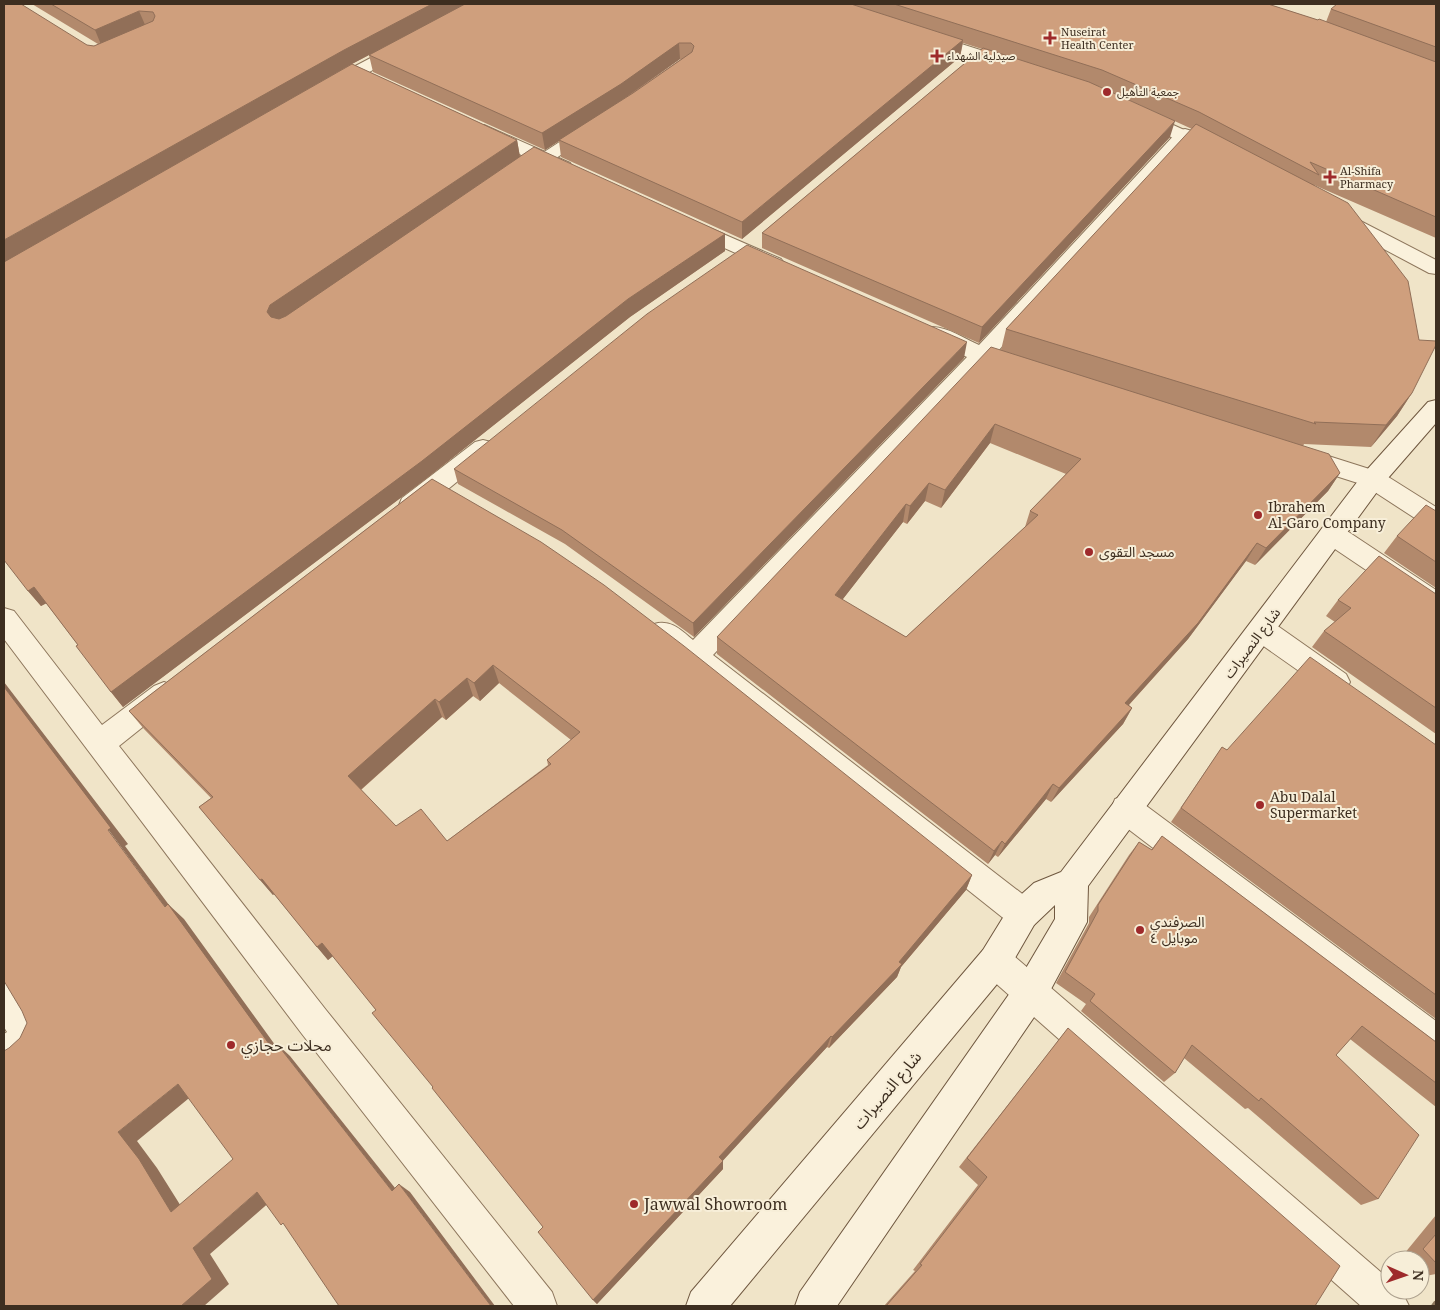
<svg xmlns="http://www.w3.org/2000/svg" width="1440" height="1310" font-family="'Noto Serif','Noto Sans Arabic',serif">
<style>
.lines{fill:none;stroke-linecap:round;stroke-linejoin:round}
.service-casing{stroke:#8d765c;stroke-width:2}
.minor-casing{stroke:#8d765c;stroke-width:2}
.tertiary-casing{stroke:#8d765c;stroke-width:2}
.secondary-casing{stroke:#6f573f;stroke-width:2}
.path{stroke:#8d765c;stroke-width:4;stroke-dasharray:5 3;stroke-linecap:butt}
.service{fill:#faf1dc;fill-rule:evenodd}
.minor{fill:#faf1dc;fill-rule:evenodd}
.tertiary{fill:#faf1dc;fill-rule:evenodd}
.secondary{fill:#faf1dc;fill-rule:evenodd}
.wall{fill:#b2896c;fill-rule:evenodd}
.shaded-wall{fill:#916f58}
.building{fill:#cf9f7d;stroke:#916f58;fill-rule:evenodd}
.poi-dot{fill:#9e2a2b;stroke:#f7eed8;stroke-width:2}
.labels{text-anchor:middle;stroke-width:4;stroke-linejoin:round;paint-order:stroke}
.far-poi-label{font-size:11px;fill:#3d2e20;stroke:#f7eed8;text-anchor:start}
.poi-label{font-size:14px;fill:#3d2e20;stroke:#f7eed8;text-anchor:start}
.street-label{font-size:14px;fill:#3d2e20;stroke:#f7eed8}
.near-poi-label{font-size:16px;fill:#3d2e20;stroke:#f7eed8;text-anchor:start}
.near-street-label{font-size:16px;fill:#3d2e20;stroke:#f7eed8}
</style>
<rect width="100%" height="100%" fill="#f0e4c8"/>
<g class="lines">
<g class="service-casing">
<path id="service" d="M587,126l6,2 2,3 -2,3 -43,28h-12l-2,-3 2,-3 43,-28z"/>
</g>
<g class="minor-casing">
<path id="minor" d="M403,41l6,1 2,4 -2,4 -74,41 -6,1 -6,-1 -3,-4 3,-4z
M484,125l86,38 2,4 -2,4 -7,2 -7,-2 -78,-36 -3,-4 3,-4z
M1185,129l7,2 2,4 -2,4 -195,213 29,9 3,5 -3,5 -8,3 -32,-10 -273,291 321,248 5,11 -5,11 -11,4 -11,-4 -358,-285 -4,-8 4,-8c17,-5 27,6 39,16l274,-283 -42,-19 -3,-5 3,-5c17,-5 38,10 54,17l199,-214z
M691,220l90,39 3,4 -3,4 -7,2 -7,-2 -83,-37 -3,-4 3,-4z
M483,440l8,2 4,6 -4,6 -71,58 -9,2 -9,-2 -3,-7 3,-7 73,-56z
M1300,447l82,26 54,34v21l-9,-2 -63,-41 -72,-23 -4,-6 4,-6z
M1332,524l9,3 95,63v24l-9,-3 -104,-70 -4,-7 4,-7z
M4,608l10,3 88,114 52,-39 10,-4 10,4 4,8 -4,8 -55,44 207,264 226,282 5,14h-43l-212,-272 -298,-395z
M1262,619l10,3 74,52 4,8 -4,8 -10,4 -10,-4 -74,-52 -4,-8 4,-8z
M1126,795l11,4 299,222v38l-12,-5 -309,-235 -4,-10 4,-10z
M995,945l12,5 383,330v10h11l8,16h-48l-378,-334 -4,-11 4,-11z
M4,979l12,5 25,40 5,12c-7,18 -24,29 -42,36v-38l3,-2 -3,-5z"/>
</g>
<g class="tertiary-casing">
<path id="tertiary" d="M927,33l91,29 3,4 -3,4 -6,1 -91,-29 -2,-4 2,-4z
M1138,109l88,40 2,4 -2,4 -7,2 -7,-2 -80,-39 -3,-4 3,-4z
M1338,211l7,2 91,47v14l-7,-1 -98,-52 -3,-4 3,-4z"/>
</g>
<g class="secondary-casing">
<path id="secondary" d="M1436,400v23l-54,62 -294,401 -1,36 -44,82 -206,302h-42l5,-14 219,-312 36,-61v-14l-21,20 -27,47 -277,334h-44l5,-14 292,-342 29,-47 22,-20 27,-11 303,-399 64,-71z"/>
</g>
<path class="path" d="M1433,1306l3,-4"/>
<use href="#service" class="service"/>
<use href="#minor" class="minor"/>
<use href="#tertiary" class="tertiary"/>
<use href="#secondary" class="secondary"/>
</g>
<path class="wall" d="M32,4h1236l50,16 8,2 5,-13 105,-5v234l-122,-53 98,208 -15,23 -26,31 -67,-3 -1,2 37,27 -12,18 -73,74 -9,-4 -58,78 -59,66 3,3 -9,16 -72,78 -5,-3 -48,58 -3,-2 -7,9 -271,-210v-17l284,-287 5,-21 186,-200 -94,-43 72,51 -191,206 -217,-95v-15l220,-184 -19,-6 -3,14 -218,182 -181,-82 -2,-16 -14,9 -172,-78 -4,-17 -17,9 165,76 3,17 205,77v17l-95,66 -203,161 -304,229 -12,-15 -33,-47 -32,-42 -5,3 -13,-15 59,-546 7,1 4,-2zM680,59h1l-48,34zM990,443l76,31 -36,37 -5,16 -119,110 -64,-37 61,-78 4,2 18,-23 16,7z
M964,358l-270,279 -129,-93 -107,-60 -4,-15z
M432,479l540,396 -6,15 -65,77 -4,10 -68,71 -2,-1 -105,114 1,8 -126,135 -4,-4 -50,-73 -110,-140 -57,-77 -43,-54 -5,4 -54,-66 -1,1 -74,-88 12,-9 -67,-69 -15,-18zM499,683l72,57 -24,20 1,5 -101,76 -51,-15 -35,-36 81,-73 4,3 27,-24 7,5z
M1436,511v77l-52,-35 13,-17z
M1436,594v140l-124,-87 12,-16 11,-9 -9,-6 12,-16z
M1436,745v274l-265,-197 51,-75 5,3z
M1162,836l274,206v65l-86,-68 -14,16 42,144 -17,6 -113,-97 -3,1 -61,-51 -9,15 -11,9 -83,-71 5,-7 -30,-21 33,-60v-6l40,-62 10,-13 12,8z
M1068,1028l247,278h-431l31,-35 -2,-1 65,-85 -19,-18 99,-126z
M1436,1215v59l-11,2 -5,-5v-11h-11l-5,-6z"/>
<path class="shaded-wall" d="M432,4h34l-118,62 -344,197v-23l340,-190z
M139,11l7,16 -44,20 -7,-17z
M963,40l-3,17 -218,182v-17z
M679,43l1,16 -58,41 -77,50 -3,-17z
M1175,121l-5,16 -191,206 3,-16z
M517,140l3,17 -246,172 -7,-17 3,-7z
M725,234v17l-95,66 -203,161 -304,229 -12,-15 517,-393z
M967,342l-3,16 -270,279 -1,-14z
M1412,393l-15,23 -26,31 15,-22z
M995,424l-5,19 -49,65 4,-18z
M1340,473l-12,18 -73,74 11,-17z
M929,483l-4,18 -18,23 3,-18z
M906,504l-3,18 -71,91 3,-18z
M1257,543l-11,18 -58,78 -72,80 9,-16z
M34,587l13,16 -6,3 -13,-15z
M493,665l6,18 -19,18 -6,-18z
M467,678l6,18 -27,24 -7,-18z
M4,682l124,162 -3,2 53,71 -10,-13 16,15 102,141 -14,-12 -107,-141 -161,-220z
M435,699l7,18 -85,76 -9,-17z
M1132,708l-9,16 -72,78 8,-14z
M1053,784l-7,15 -48,58 7,-13z
M1002,841l-7,14 -7,9 6,-13z
M972,875l-6,15 -65,77 -4,10 -68,71 3,-11 67,-75z
M262,879l13,14 -2,2 -13,-15z
M322,943l11,13 -5,4 -11,-13z
M831,1036l-4,11 -108,118v-8z
M277,1044l13,12 113,142 -11,-7z
M178,1084l16,10 -57,47 20,27 32,51 -18,-7 -53,-80z
M723,1161v8l-126,135 -4,-4z
M399,1184l11,8 85,114h-4z
M257,1192l15,8 -62,54 19,30 -25,22h-23l12,-58z"/>
<path class="building" d="M4,4h17l66,41 7,1 59,-25 2,-5 -2,-4 -14,-1 -44,19 -44,-26h381l-88,46 -340,190z
M465,4h386l112,36 -221,182 -183,-82 74,-47 59,-41 2,-6 -3,-3h-12l-58,41 -79,49 -173,-78z
M894,4h374l50,16 1,-1 117,43v155l-126,-55 9,13 -120,-63 -97,-42z
M1337,4h99v43l-105,-38z
M983,48l106,34 86,39 -193,206 -220,-94z
M352,64l165,76 -247,165 -3,7 4,5 8,2 7,-3 248,-169 191,87 -97,65 -206,162 -311,231 -35,-46 2,-1 -44,-58 -6,4 -24,-31v-298z
M1196,124l152,79 60,78 11,59 17,1v4l-24,48 -26,32 -72,-3 2,2 -310,-95z
M747,245l220,97 -274,281 -131,-93 -108,-61 193,-155z
M991,347l338,107 11,19 -74,75 -9,-5 -59,80 -73,80 7,5 -73,80 -6,-4 -48,60 -3,-3 -8,10 -277,-214zM995,424l86,35 -51,52 8,4 -132,122 -71,-42 71,-91 4,2 19,-23 16,7z
M432,479l109,63 63,43 80,61 288,229 -73,87 3,2 -70,73 -1,-1 -112,121 4,4 -130,139 -55,-68 5,-5 -111,-139 1,-1 -61,-74 4,-3 -54,-67 -5,4 -55,-68 -2,1 -61,-73 14,-10 -84,-86zM493,665l87,67 -33,28 4,4 -104,77 -26,-32 -25,17 -48,-50 87,-77 4,3 28,-24 7,5z
M1426,505l10,6v51l-39,-26z
M1379,556l57,38v114l-112,-77 27,-23 -13,-8z
M1310,657l126,88v250l-255,-187 41,-61 5,3z
M4,687l107,141 -3,2 57,77 3,-3 104,144 5,-4 115,147 7,-7 92,122h-152l-56,-83 -2,2 -24,-33 -64,56 19,31 -31,27h-177v-255l5,-3 11,-10 7,-15 -5,-12 -18,-30zM178,1084l55,75 -62,53 -32,-53 -21,-27z
M1162,836l274,206v41l-74,-57 -26,29 83,80 -41,64 -117,-101 -2,3 -67,-56 -17,28 -85,-72 5,-7 -30,-22 33,-61v-6l41,-63 13,8z
M1068,1028l272,238 -25,40h-429l36,-41 -2,-1 67,-87 -20,-19z
M1436,1234v29l-13,-14z"/>
<g class="poi-dot">
<path d="M1047.5 30.5h5v5h5v5h-5v5h-5v-5h-5v-5h5z"/>
<path d="M934.5 48.5h5v5h5v5h-5v5h-5v-5h-5v-5h5z"/>
<circle cx="1107" cy="92" r="5"/>
<path d="M1327.5 169.5h5v5h5v5h-5v5h-5v-5h-5v-5h5z"/>
<circle cx="1258" cy="515" r="5"/>
<circle cx="1089" cy="552" r="5"/>
<circle cx="1260" cy="805" r="5"/>
<circle cx="1140" cy="930" r="5"/>
<circle cx="231" cy="1045" r="5"/>
<circle cx="634" cy="1204" r="5"/>
</g>
<g class="labels">
<g class="far-poi-label">
<text x="1061" y="36">Nuseirat<tspan x="1061" dy="13">Health Center</tspan></text>
<text x="947" y="60">صيدلية الشهداء</text>
<text x="1117" y="96">جمعية التأهيل</text>
<text x="1340" y="175">Al-Shifa<tspan x="1340" dy="13">Pharmacy</tspan></text>
</g>
<g class="poi-label">
<text x="1268" y="512">Ibrahem<tspan x="1268" dy="16">Al-Garo Company</tspan></text>
<text x="1099" y="557">مسجد التقوى</text>
<text x="1270" y="802">Abu Dalal<tspan x="1270" dy="16">Supermarket</tspan></text>
<text x="1150" y="927">الصرفندي<tspan x="1150" dy="16">موبايل ٤</tspan></text>
</g>
<g class="street-label">
<text transform="translate(1252 643) rotate(-53)" y="5">شارع النصيرات</text>
</g>
<g class="near-poi-label">
<text x="241" y="1051">محلات حجازي</text>
<text x="644" y="1210">Jawwal Showroom</text>
</g>
<g class="near-street-label">
<text transform="translate(887 1090) rotate(-50)" y="6">شارع النصيرات</text>
</g>
</g>
<rect width="1440" height="1310" fill="none" stroke="#3d2e20" stroke-width="10"/>
<g transform="translate(1405 1275) rotate(92)"><circle r="24" fill="#f7eed8" stroke="#ada18e"/>
<path d="M0-4L9 19L0 12L-9 19Z" fill="#9e2a2b"/>
<text y="-8" font-size="14" font-weight="bold" text-anchor="middle" fill="#3d2e20">N</text>
</g>
</svg>
